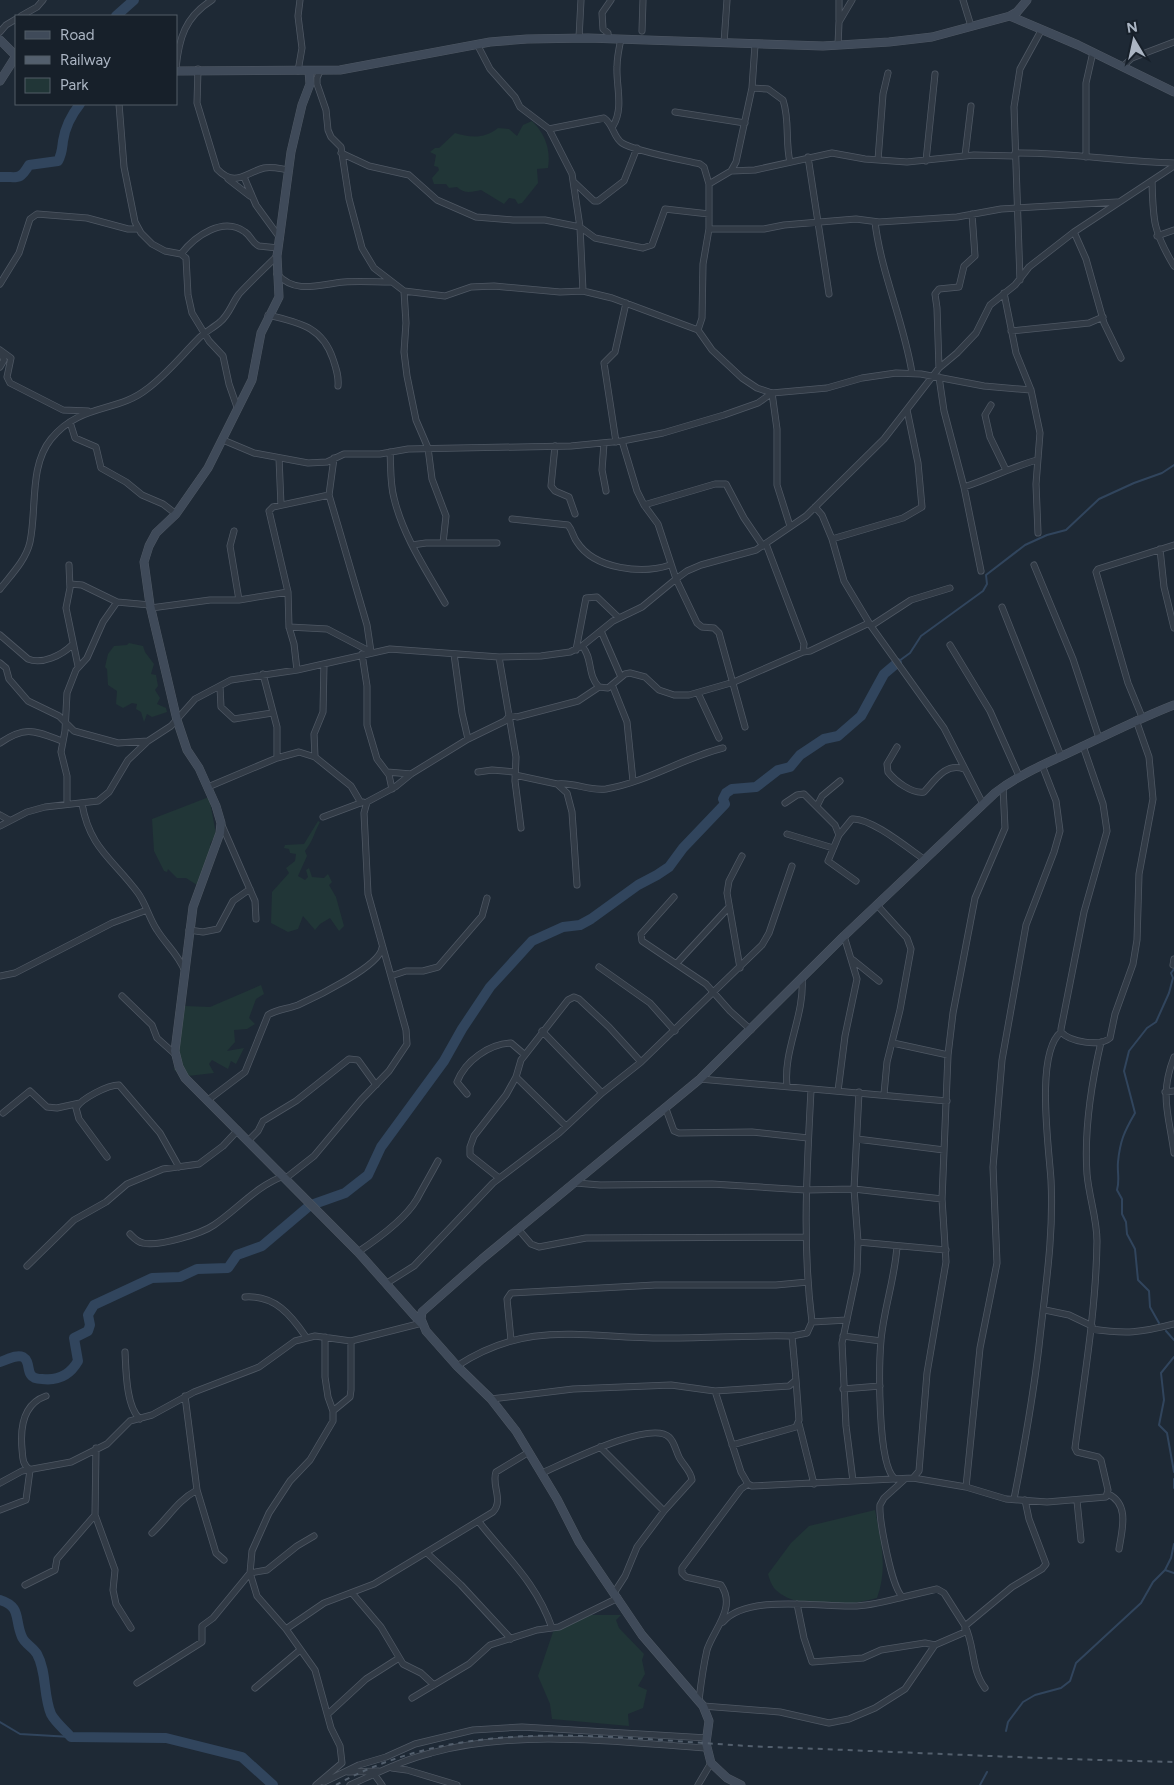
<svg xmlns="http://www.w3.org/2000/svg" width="1174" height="1785" font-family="Figtree,sans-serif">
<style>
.green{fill:#213637}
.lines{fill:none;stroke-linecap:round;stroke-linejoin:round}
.stream{stroke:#31455d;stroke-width:2}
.river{stroke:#31455d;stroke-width:10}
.street-casing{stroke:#4f5864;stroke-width:7}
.secondary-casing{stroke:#4f5864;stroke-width:9}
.street{stroke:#323b46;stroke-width:5.5}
.secondary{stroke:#3f4a59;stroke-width:8}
.rail{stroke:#535f6d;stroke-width:2;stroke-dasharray:5 5;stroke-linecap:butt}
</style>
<rect width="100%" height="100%" fill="#1e2935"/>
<path class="green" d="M532,121c13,13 19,28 16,47l-11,1 1,14 -16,20 -4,1 -3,-5 -6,-1 -5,6 -23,-14c-9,2 -17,4 -24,-3l-8,1 -3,-4h-12l-2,-6 7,-8 -1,-3 -4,-1 2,-11 -6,-3 5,-4h4l16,-15c16,5 29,6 43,-5l11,1 8,7 6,-11z
M129,643l14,3 2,6 9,12 -3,10 5,1 2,11 -3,4 5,8 -3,6 9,4 1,4 -15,5 -5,-3 -3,8 -3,-10 -5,-3 1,-5 -5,-1 -9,5 -7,-4 1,-13 -9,-6 -1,-16 -2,-2 3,-13 6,-8 13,-1z
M209,797l7,37 -6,10 3,8 -16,33 -11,-7h-9l-9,-9 -1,3 -3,-1 -10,-20 -2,-32z
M318,821l2,1c-7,13 -6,17 -15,29l2,5 -9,20 7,4 3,-3 -2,-7 3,-2 3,9 12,1 4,-4 4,8 -3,3 7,12 8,29 -5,5 -9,-13 -10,6 -5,6 -12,-14 -5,13 -10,3 -17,-9 1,-31 17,-19 -3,-5 9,-7 1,-7 -6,-1 -1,-4 -5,-1 1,-3 19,-1z
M261,985l3,9 -8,5 -7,19 6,6 -8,5 -13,1 1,12 -8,9 17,-3 -8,16 -5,-3 -3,8 -16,-9 -3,4 5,9 -35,4 -2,-5 -3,-2 11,-64 25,1z
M875,1510c6,31 13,58 2,88 -27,8 -83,13 -103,-10 -3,-4 -5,-10 -6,-14l23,-31 18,-17z
M589,1615h32l-5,5 3,8 25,26 -2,6 3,14 -7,12 9,4 -4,18 -15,6 1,12 -77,-7 -2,-15 -12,-28 15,-44z"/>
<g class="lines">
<path class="stream" d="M899,661l11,-8 11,-17 62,-45 4,-7 -1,-9 39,-30 22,-10 19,-5 33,-31 35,-16 28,-10 12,-8
M1159,1323l-9,-16 -1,-16 -11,-11 -3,-31 -8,-15 -1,-12 -4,-8v-15l-5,-9c3,-10 0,-18 1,-28 2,-21 6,-30 17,-49l-11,-42 5,-20 18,-23 9,-6 13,-29 4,-15 -2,-5 3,-4
M1166,1331l8,9
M1174,1357l-13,16 3,27 -5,25 8,8 7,39
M1174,1479v9
M1165,1570l9,3
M0,1722l20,12 51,3
M1006,1731l2,-9 15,-20 12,-7 26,-7 9,-7 6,-18 65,-60 12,-21 12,-12 6,-12 3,-14
M980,1785l7,-13"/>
<path class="river" d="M116,16l18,-16
M0,177c17,-1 19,5 29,-12l29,-4c4,-7 4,-12 5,-20 2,-13 9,-27 17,-37
M314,1204l31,-11 23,-18 13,-28 63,-86 18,-32 28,-42 42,-46 31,-14 17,-2 11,-6 47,-34 19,-10 12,-8 14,-19 42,-44 -2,-5 3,-6 6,-4 24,-2 22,-17 12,-3 10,-12 24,-16 14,-3 23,-20 23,-42 13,-11
M0,1362c7,-2 16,-8 23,-5 7,4 4,13 8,18 2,3 7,4 11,4 16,2 28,-4 36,-18l-4,-23 14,-7 2,-6 -2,-10 6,-10 58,-27 28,-1 17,-8 31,-1 9,-13 25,-9 46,-39
M0,1600c22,7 14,19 22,37 3,7 11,10 15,17 10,18 6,41 14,60 4,8 14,16 20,23l95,1 76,19 31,28"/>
<g class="street-casing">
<path id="street" d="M963,0l8,26
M21,16l16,-9 6,-7
M839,20v-20
M642,31l1,-31
M0,32l6,-7 10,-6
M579,38l2,-38
M608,38v-5l-5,-4 -1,-16 9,-13
M724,43l3,-43
M477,44l13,25 25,28 5,10 29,22 23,45 8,53 3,64
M838,45l1,-23 13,-22
M1122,67l10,-9 42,-16
M176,68c3,-30 9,-51 36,-68
M198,69l-1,34 20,66c18,19 28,4 47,-1 8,-2 17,1 25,2
M298,71l4,-23 -4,-32 2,-16
M320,71l-3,7v6l9,26 2,20 3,7 10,10 8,52 13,49 12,20 30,23 41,5 26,-9 23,-1 66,6 23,-1 29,7 86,32 14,20 30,28 15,10 15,5 55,-5 35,-10 34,-5 25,1 63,12 47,4
M752,88l16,1 15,11c7,21 2,41 7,62
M119,104l5,63 11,55 6,11 11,11 13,7 16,3 5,4 2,37 4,18 17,28 14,15 6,28 8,23
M675,112l70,11
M613,126c11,-18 3,-40 4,-59 0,-10 2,-19 4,-28
M549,129l55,-11c10,7 9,19 18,25 12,8 61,17 78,21l4,3 5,17
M341,153l28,13 40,9 28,25 39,17 37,3h32l35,7 15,11 48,10 9,-3 13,-36 44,5
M1015,153c53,-1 106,9 159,10
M965,156l6,-50
M808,157l21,137
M1086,157v-74l7,-31
M878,160l5,-66 5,-21
M926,161l9,-87
M731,171l24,-1 77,-17 33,6 42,3 67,-7 41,1
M244,177l12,28 24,33
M228,179l22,17
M1152,181c1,39 1,50 22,85
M575,183l19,18h4l26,-20 13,-33
M875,222c6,51 29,100 37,151
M709,229h55l20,-4 72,-6 23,3 78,-5 44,-8 116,-7
M1074,232l12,27 18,64 17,35
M1157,236l17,-6
M181,254c14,-18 42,-38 64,-22 6,4 7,11 14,14l19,2
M277,274c19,21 43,10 67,8 15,-1 31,0 47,0
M1020,280l-6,-173 6,-38 22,-40
M0,284l19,-31 11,-34 7,-5 50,4 41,11h10
M404,291l2,32 -2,29 3,24 9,44 12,28 4,31 14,37 -3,27
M1004,293l12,60 15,37 9,43 -4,51 2,49
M268,315c31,8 54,11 65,44 3,9 6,17 5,27
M698,330l4,-12 1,-54 6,-35v-45l22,-13 5,-9 16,-74 3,-43
M1011,331l78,-8 14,-6
M0,350l11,8 -4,19 3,6 53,27 25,1
M0,351l4,9 -4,7
M939,368l-2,-60 -2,-14 4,-5 20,-2 5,-21 11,-10 -3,-42
M939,377l5,34 20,76 17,84
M772,393l5,36v56l13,41
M991,405l-6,10 5,22 16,33
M70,422l5,16 21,9 5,21 25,14 16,13 21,9 13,10
M223,440l31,13 54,10 19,-1 17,-8h36l28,-5 163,-3 51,-5 41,-8 61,-18 34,-12 14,-10
M616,442l-12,-79 11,-11 11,-49
M604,443l-2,27 4,21
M555,446l-4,40 4,5 14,6 6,17
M390,452c1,15 0,32 4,46 9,38 32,72 51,105
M279,458l2,47
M964,487c25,-8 48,-20 73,-27
M644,505l71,-21h11l18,34 19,28
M815,507l7,8 10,24 12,42 27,45 73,102 39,76
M512,519l56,6c5,6 5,12 9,17 18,28 66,32 93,23
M234,531l-4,15 9,54
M832,539l71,-21 19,-11 -4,-44 -11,-53
M766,544l38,100 -1,8
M412,545l14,-2h71
M1160,549l4,38 10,41
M69,565l1,23 -4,20 12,58
M1034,565l39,94 26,79
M70,584l12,1 35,17 33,3
M0,589c11,-14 26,-29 30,-47 7,-33 -1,-76 21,-103 29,-36 66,-26 96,-50 20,-15 35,-34 52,-51 6,-6 14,-10 21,-16 9,-7 12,-19 19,-28 12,-13 25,-25 38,-38
M1002,607l59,149
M151,608l59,-8h29l49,-8
M871,626l40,-26 39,-12
M289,627l38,2 44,23 -4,-27 -38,-130 5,-37
M601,631l20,46
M0,635l28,24c14,6 34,-4 44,-14
M950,645l40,66 29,65
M582,646c11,12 5,29 17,41l9,1 17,-14 5,-1 15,4 14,13 15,5h15l45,-13 69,-30 7,-1 59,-28
M576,650l10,-52 11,-1 22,21
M362,654l5,32v39l10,34 12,16 3,14
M454,654l8,59 6,26
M499,657l17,100 -1,24 6,47
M0,663l6,5 3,11 19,22 31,15 15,15 44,12 30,-2
M324,664l-1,48 -9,22 1,23 36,29 10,17
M297,670l-3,-26 -5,-17 -1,-35 -19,-81 4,-4 56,-12
M263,674l14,53v31
M220,687l1,20 13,12 38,-6
M613,687l14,35 6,59
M698,693l21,45
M1142,717l-14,-34 -32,-111 2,-3 76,-24
M745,727l-26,-94 -5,-5 -12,-1 -5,-4 -21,-44 11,-8 14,-6 55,-15 50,-34 78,-77 55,-71 18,-15 19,-20 14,-28 25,-20 14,-18 45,-35 100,-66
M0,743c26,-18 35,-12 62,-2
M1083,746l20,58 4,27 -23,81 -23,117v3c9,10 39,15 49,6l5,-24 18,-50 4,-24 2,-66 14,-75 -4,-42 -13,-37
M897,747l-10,17 1,8c7,9 24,22 36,20 11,-12 22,-30 40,-23
M387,772l24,2
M478,772l14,-2 23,2
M515,775l42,9 10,9 5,19 5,73
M557,784c18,-2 30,7 49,5 41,-7 77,-31 117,-41
M208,787l69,-29 22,-6 16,5
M67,803v-27l-6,-24 4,-21 2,-38 9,-23 11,-12 16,-36 14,-20
M785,803l12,-8 7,-1 31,31 4,10
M82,804c8,45 31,55 56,89 8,11 11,25 19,37 10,16 19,21 28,41
M817,806l5,-10 18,-15
M0,815l9,5
M323,817l40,-15
M221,823l34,78 1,18
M0,826l27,-14 18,-5 53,-6 11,-9 19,-32 20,-19 23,-15 24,-27 36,-19 66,-10 93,-21 109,8 42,-1 29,-4 12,-6 31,-25 29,-14 34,-28 -18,-55 -14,-19 -7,-14 -15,-50
M787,834l46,14
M856,881l-28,-20 11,-26 13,-16c18,-2 57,30 73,41
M674,897l-33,37 1,7 64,43 24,27 21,19
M877,905l30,33 4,11 -11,61 -13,52 -3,32
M189,930l14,2 15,-3 15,-28 17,-12
M853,960l26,21
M677,963l52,-56
M1173,965l1,-6
M599,967l51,36 25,28
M740,968l-13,-75 2,-12 13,-25
M0,976l15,-3 97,-50 35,-13
M391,976l15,-5h17l15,-4 44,-51 5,-18
M122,996l30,29 5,13 19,17
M542,1031l60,62
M893,1043l55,12
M1174,1057c-15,39 -5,57 0,96
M516,1077l50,49
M700,1079l247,22
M787,1086c-4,-36 18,-71 15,-108
M838,1091l7,-55 12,-57 -13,-43
M1165,1092l9,-1
M467,1094l-10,-12c8,-21 32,-38 54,-39l14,12
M208,1100l37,-28 23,-57c9,-6 20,-6 30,-10 18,-8 82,-39 84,-57
M666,1109l8,22 5,2 73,-1 56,6
M3,1113l27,-22 17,16 10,1 23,-5
M857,1139l87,11
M249,1140l9,-9 5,-10 33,-20 53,-42 9,1 18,25
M107,1157l-28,-38 -3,-11c6,-10 32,-23 43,-23l41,48 19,34
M286,1178l28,-22 47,-56 28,-29 18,-27 -1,-14 -38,-136 -4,-81 3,-11 28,-15 16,-13 57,-35 37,-18 5,-6 7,2 61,-16 21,-14
M499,1178l-29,-23v-8l4,-11 32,-41 10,-18 5,-17 47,-60 6,-3 5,2 30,28 32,35
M576,1183l24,2 112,-1 94,6 48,-1 88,10
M519,1230l12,14 8,3 47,-9 219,-1
M130,1234c4,4 7,8 13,9 14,4 58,-9 71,-18 24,-16 42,-39 70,-49
M858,1242l88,8
M358,1252c18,-12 48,-34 59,-53 7,-13 14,-25 21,-38
M27,1266l47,-46 32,-18 21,-18 36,-15 36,-5 24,-18 15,-16
M387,1283l27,-17 79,-83 66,-50 43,-40 39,-31 121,-117 7,-12 23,-67
M245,1297c30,-2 46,18 61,40
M1045,1310l24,5 23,11
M812,1322l35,-2
M1091,1329c35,5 49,4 83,-5
M843,1336l38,5
M511,1340l-4,-41 4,-6 144,-8h121l32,-3
M125,1352c1,18 1,55 15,67
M457,1366c71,-47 127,-28 206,-28 43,0 86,-3 129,-2l15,-3 5,-11c-10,-78 -5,-154 -1,-232
M843,1389l37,-3
M715,1391l26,81 7,12 4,2 161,-8 53,9 40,12 41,3 59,-5 2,-7 -7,-30 -3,-3 -21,-5 -2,-4c9,-69 21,-137 22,-207 0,-22 -8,-44 -10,-67 -3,-43 4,-89 14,-132
M185,1396l12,94 19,63 8,7
M491,1399l82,-10 98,-4 44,6 74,-5 7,-6 -4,-44
M333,1411l17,-14 1,-7v-49
M799,1424l15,60
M732,1445l64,-18 3,-7 -3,-40
M600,1447l64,64
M96,1448l-1,67 20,55 -2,20 3,14 15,24
M30,1470c-8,-6 -7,-12 -8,-21 -2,-22 1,-45 24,-53
M542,1473c21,-9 109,-54 127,-36 5,4 7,14 10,20 4,8 12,14 13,23l-28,31 -27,36 -12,29 -11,17
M913,1478l6,-7 8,-98 19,-111 -4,-63 6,-144 5,-42 22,-115 30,-70 -2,-41
M895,1479c-18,-14 -16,-115 -14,-139 3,-32 14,-62 16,-94
M853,1481l-7,-55 -4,-83 15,-71 1,-30 -4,-53 5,-97
M0,1483l22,-12 49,-9 36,-18 23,-23 22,-6 42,-23 65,-25 36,-26 20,-5 36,5 71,-18
M966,1487l14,-139 17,-85 -4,-96 9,-107 24,-135 28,-73 6,-21 -4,-30 -14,-36
M1108,1494c22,10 14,36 11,55
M1014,1499c10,-51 19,-101 25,-153 6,-56 15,-110 12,-166 -2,-32 -16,-127 10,-148
M1077,1501l4,39
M0,1510l26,-10 4,-30
M479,1522c29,37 57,60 73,106
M152,1533c17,-16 25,-32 45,-43
M427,1553l34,32 50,54
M25,1585l30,-15 2,-11 38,-44
M352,1593l29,34 22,37 18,9 13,12
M797,1604l7,34 8,24 51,-4 18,-8 44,-7 10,2
M723,1622c24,-28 96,-15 130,-16 17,0 34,-5 50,-9
M286,1629l38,-26 50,-19 119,-72c11,-12 -2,-27 3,-40l33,-20
M137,1683l65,-41v-16l11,-8 37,-45 17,-3 30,-24 17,-10
M255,1688l45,-38
M985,1688c-14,-18 -10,-42 -20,-62l47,-39 30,-18 4,-5 -17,-45 -4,-19
M412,1698l57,-34 21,-19 47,-15 22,-3 59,-29
M699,1700c2,-17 4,-33 8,-50 6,-20 30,-42 14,-65l-35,-8 -4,-4v-5l59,-79 7,-5
M703,1706l77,6 49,11 20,-4 26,-11 30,-19 30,-44 30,-13v-6l-21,-33 -7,-4 -34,8c-11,-6 -24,-78 -23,-92l4,-7 21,-19
M328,1714l38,-35 33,-21
M392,1768l15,2 50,15
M348,1772l30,-1
M374,1774l8,11
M324,1782l35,-17 27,-8 29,-13 58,-14 49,-3 185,11
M316,1785l26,-22 -2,-17 -9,-18 -16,-58 -29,-41 -29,-33 -7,-23 2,-22 17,-38 21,-32 20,-21 23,-39v-10l-5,-14 -3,-20v-40
M350,1785c27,-12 53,-25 81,-32 86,-24 187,-11 275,-5
M698,1785l13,-22"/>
</g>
<g class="secondary-casing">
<path id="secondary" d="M1010,16l68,29 96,47
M0,40l16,16
M176,71l164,-1 150,-28 37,-3 61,-1 235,8 66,-4 43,-5 78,-21 7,-4 10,-12
M309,71l1,13 -8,21 -11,47 -14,104 2,41 -18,36 -9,47 -44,88 -32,46 -20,19 -7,13 -5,16 6,43 27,115 10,30 12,18 17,38 5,17 -1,10 -27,74 -18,144 4,16 6,11 173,174 63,71
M0,81l16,-25
M741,1785l-14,-7 -16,-15 -5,-20 3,-22 -6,-15 -61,-71 -63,-93 -22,-43 -41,-68 -25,-32 -34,-33 -31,-35 -5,-12 1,-7 60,-53 218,-180 144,-143 151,-143c27,-21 58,-32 88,-47 30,-14 60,-29 91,-41"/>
</g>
<use href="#street" class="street"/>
<use href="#secondary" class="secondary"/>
<path class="rail" d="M336,1785c134,-75 288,-44 434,-38 135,5 269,12 404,15"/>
</g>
<rect x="15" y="15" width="162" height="90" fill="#17202a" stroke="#525c67"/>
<rect x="25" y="31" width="25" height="8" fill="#3f4a59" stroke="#525c67"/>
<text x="60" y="40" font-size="15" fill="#abb5c3">Road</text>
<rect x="25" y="56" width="25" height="8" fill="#535f6d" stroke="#525c67"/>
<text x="60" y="65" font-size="15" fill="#abb5c3">Railway</text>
<rect x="25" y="78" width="25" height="15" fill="#213637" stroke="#525c67"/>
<text x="60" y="90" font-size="15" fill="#abb5c3">Park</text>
<g transform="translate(1134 40) rotate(351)" stroke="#17202a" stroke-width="4" paint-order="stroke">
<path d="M0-4L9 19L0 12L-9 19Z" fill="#abb5c3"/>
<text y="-8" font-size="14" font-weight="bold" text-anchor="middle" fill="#abb5c3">N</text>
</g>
</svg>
